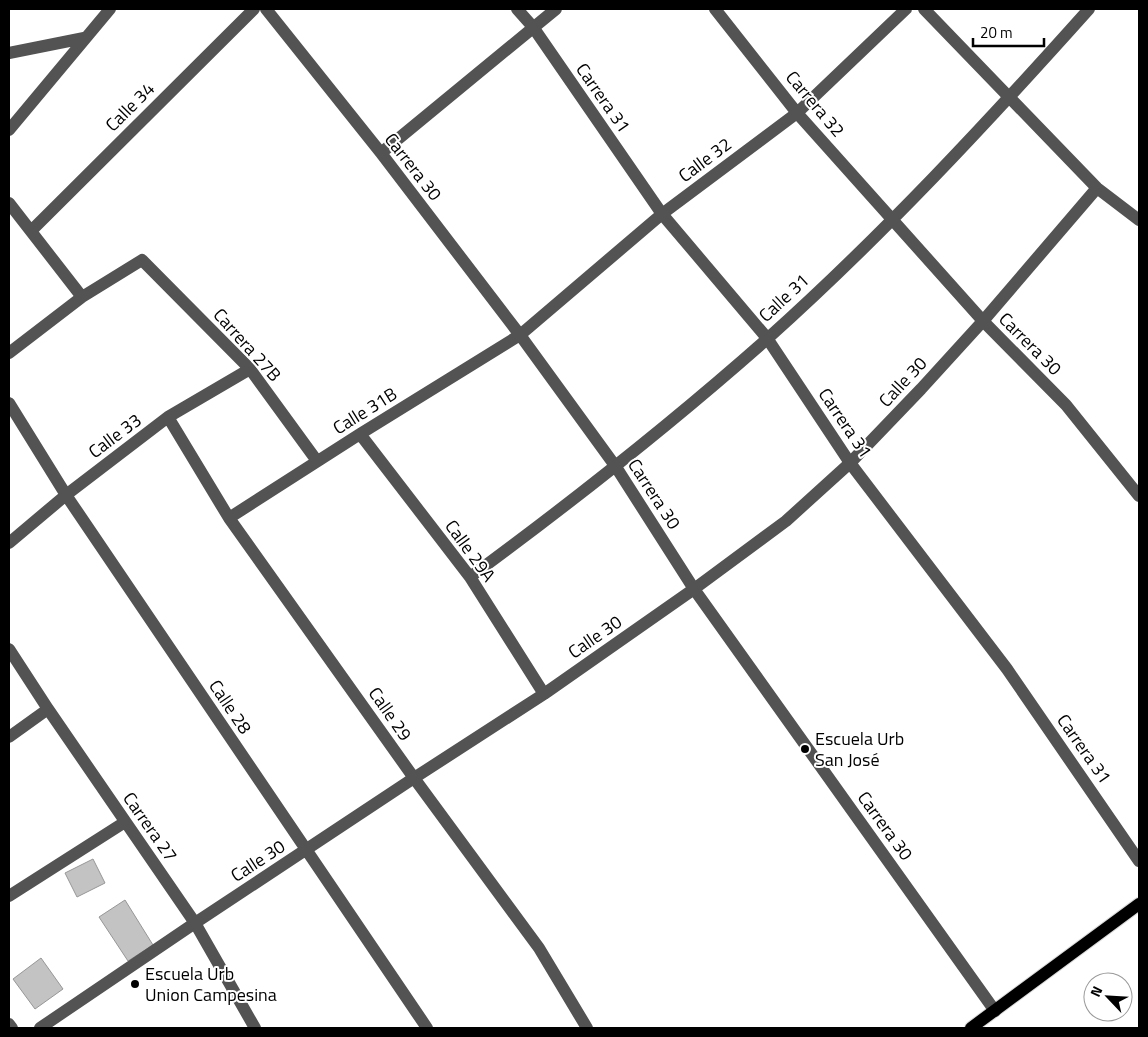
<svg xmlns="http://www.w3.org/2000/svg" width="1148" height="1037" font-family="'Titillium Web',sans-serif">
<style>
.building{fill:#c3c3c3;stroke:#979797}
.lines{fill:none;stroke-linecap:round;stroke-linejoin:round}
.major-casing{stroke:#dbdbdb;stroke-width:14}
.minor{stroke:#535353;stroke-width:12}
.major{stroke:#000;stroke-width:12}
.poi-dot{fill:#000;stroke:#fff;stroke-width:2}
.labels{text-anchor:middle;stroke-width:4;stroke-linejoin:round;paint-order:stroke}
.street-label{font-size:18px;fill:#000;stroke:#fff}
.poi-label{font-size:18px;fill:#000;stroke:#fff;text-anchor:start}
</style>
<rect width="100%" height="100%" fill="#fff"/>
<path class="building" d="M93,859l12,24 -28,14 -12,-24z
M125,900l28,45 -25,16 -29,-44z
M41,958l22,31 -28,20 -22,-30z"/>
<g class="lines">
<g class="major-casing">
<path id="major" d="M971,1028l168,-124"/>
</g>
<path class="minor" d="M266,9l115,144 139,182 96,132 78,122 301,422
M517,9l16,18 129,187 105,124 83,125 157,206 132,192
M715,9l82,104 186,208 83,84 73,91
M924,9l173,179 42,32
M9,53l75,-15
M9,130l101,-121
M381,153l175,-144
M9,203l73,94
M31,231l223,-222
M9,353l73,-56 60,-37 108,109 67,92
M9,403l57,92 361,533
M168,417l61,101 185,260 125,170 48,80
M360,434l110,143 74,117
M229,518l131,-84 160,-99 142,-121 135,-101 109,-104
M9,543l57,-48 102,-78 82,-48
M470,577c102,-75 202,-154 297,-238 115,-103 220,-216 322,-330
M9,649l39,60 147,214 60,105
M9,737l39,-28
M9,896l116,-74
M9,1024l3,4
M40,1028l155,-105 219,-145 130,-84 150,-105 92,-68 64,-58 71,-74 62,-68 114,-133"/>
<use href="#major" class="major"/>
</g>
<g class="poi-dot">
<circle cx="805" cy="749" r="5"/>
<circle cx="135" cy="984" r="5"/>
</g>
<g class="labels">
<g class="street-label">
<text transform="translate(603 98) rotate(55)" y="6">Carrera 31</text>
<text transform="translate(815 104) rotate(50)" y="6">Carrera 32</text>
<text transform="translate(130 107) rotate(-45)" y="6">Calle 34</text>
<text transform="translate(705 160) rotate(-37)" y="6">Calle 32</text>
<text transform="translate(413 167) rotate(52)" y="6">Carrera 30</text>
<text transform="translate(784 298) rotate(-43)" y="6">Calle 31</text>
<text transform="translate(1030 344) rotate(45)" y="6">Carrera 30</text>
<text transform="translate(247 345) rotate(48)" y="6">Carrera 27B</text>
<text transform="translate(903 382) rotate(-47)" y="6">Calle 30</text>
<text transform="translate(365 411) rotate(-32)" y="6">Calle 31B</text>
<text transform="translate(845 423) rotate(56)" y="6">Carrera 31</text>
<text transform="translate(115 436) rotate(-37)" y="6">Calle 33</text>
<text transform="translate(654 494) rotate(57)" y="6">Carrera 30</text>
<text transform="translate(470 551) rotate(54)" y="6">Calle 29A</text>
<text transform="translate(595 637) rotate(-35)" y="6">Calle 30</text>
<text transform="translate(230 707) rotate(56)" y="6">Calle 28</text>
<text transform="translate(390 714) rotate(55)" y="6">Calle 29</text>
<text transform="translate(1084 749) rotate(55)" y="6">Carrera 31</text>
<text transform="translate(885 826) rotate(54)" y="6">Carrera 30</text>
<text transform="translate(150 827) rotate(55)" y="6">Carrera 27</text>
<text transform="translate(258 861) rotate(-33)" y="6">Calle 30</text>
</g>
<g class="poi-label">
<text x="815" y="745">Escuela Urb<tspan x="815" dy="21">San José</tspan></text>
<text x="145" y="980">Escuela Urb<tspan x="145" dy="21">Union Campesina</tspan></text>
</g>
</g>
<rect width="1148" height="1037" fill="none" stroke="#000000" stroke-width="20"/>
<g transform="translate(1108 997) rotate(295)"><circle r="24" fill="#ffffff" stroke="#999999"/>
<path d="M0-4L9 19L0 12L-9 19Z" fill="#000000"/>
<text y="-8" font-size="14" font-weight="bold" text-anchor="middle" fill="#000000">N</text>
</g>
<path d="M973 38v8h71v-8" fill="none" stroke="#000000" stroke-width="2.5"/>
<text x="980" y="38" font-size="15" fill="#000000" stroke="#ffffff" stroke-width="4" paint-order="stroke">20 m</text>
</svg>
